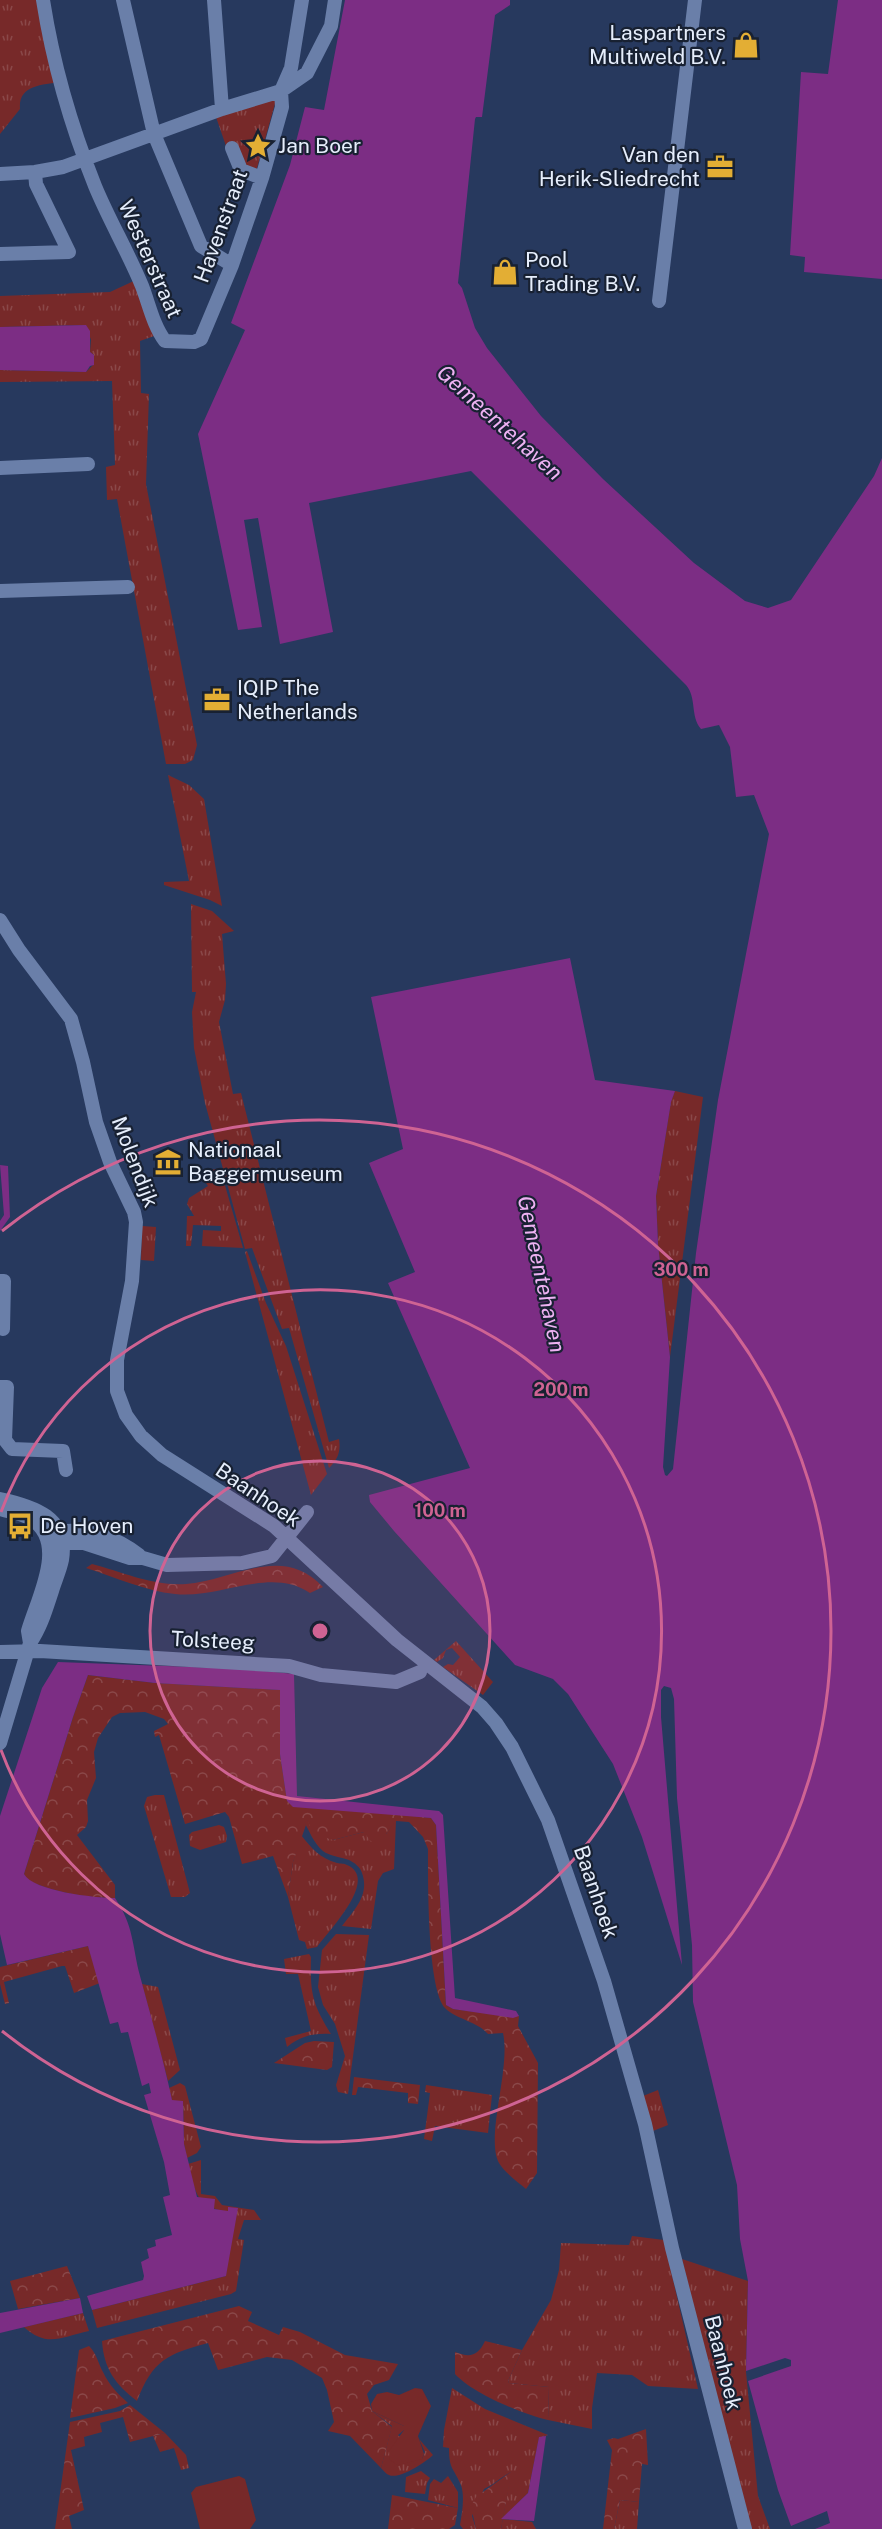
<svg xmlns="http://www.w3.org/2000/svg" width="882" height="2529" font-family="'Public Sans',sans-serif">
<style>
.grass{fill:url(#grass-tufts)}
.forest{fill:url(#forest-crowns)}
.garden{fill:#772929}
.water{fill:#7c2d84}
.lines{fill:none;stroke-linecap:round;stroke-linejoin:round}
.minor{stroke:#6a7fa9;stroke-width:14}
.ring{fill:none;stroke:#cf6393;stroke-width:3}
.labels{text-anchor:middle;stroke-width:4.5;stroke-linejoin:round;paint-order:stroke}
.poi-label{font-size:21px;fill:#e6eefc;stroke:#182132;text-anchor:start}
.street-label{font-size:21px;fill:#e6eefc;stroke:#182132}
.water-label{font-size:22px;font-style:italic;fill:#eeb2f3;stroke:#182132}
.centre{fill:#cf6393;stroke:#182132;stroke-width:3}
.ring-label{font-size:18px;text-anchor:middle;font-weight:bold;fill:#cf6393;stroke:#182132;stroke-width:4.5;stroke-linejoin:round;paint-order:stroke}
</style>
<defs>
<pattern id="grass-tufts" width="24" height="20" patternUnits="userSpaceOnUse" patternTransform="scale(1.5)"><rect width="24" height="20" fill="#772929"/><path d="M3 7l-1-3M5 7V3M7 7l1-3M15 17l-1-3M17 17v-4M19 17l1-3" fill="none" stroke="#8a4849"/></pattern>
<pattern id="forest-crowns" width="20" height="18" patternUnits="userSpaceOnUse" patternTransform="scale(1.5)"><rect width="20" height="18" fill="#772929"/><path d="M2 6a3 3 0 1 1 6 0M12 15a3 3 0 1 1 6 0" fill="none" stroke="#8a4849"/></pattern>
</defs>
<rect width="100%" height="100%" fill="#27395e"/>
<path class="grass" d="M0,0h40l20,82c-18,3 -42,3 -40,27l-20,25z
M273,96l3,4 -19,68 -2,3c-11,-4 -15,-16 -18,-27l-11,2 -10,-29z
M136,280l21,55 -17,6 1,52 8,1 -3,90 51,261 -4,15 -8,4h-19l-49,-265 -10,1 -1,-33 9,-2 -3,-84 -112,1v-12l86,2 8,-8v-9l-4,-3 1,-12 -5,-15 -86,2v-31l110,-4z
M168,775l21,10 15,14 18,107 -12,-6 -46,-15v-3l25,-1z
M191,904l21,7 22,20 -12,3 4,50 -1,16 -6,22 14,72 8,-1 88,349 10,-3c2,12 -1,20 -10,29l-40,-140 -7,1 -30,-81 -7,1 -40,-146 -11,-55 -2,-36 4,-20h-4z
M675,1091l28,6 -33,260 -12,-113 -2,-48 15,-95z
M220,1168l23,80 -41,-2 1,-16 18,1v-5l-28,-1 -2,21h-5l1,-30h7l-7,-12 2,-6 19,-12 -9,-13z
M142,1226l14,1 -2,34 -13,-1z
M247,1251l19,52 20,43 41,128 -16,21 -66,-243z
M456,1641l37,41 -10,13 -40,-28 5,-3 5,1 7,-8 -8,-9 -6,2 -3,8 -6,4 -3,-2z
M155,1795h9l26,98 -5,4h-14l-27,-91 3,-9z
M303,1820h4l26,20 31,-8 22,2 10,-14 -2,49 -11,4 -5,8 -7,48 -29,-3c12,-16 28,-31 20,-53 -2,-6 -7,-10 -13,-13 -8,-3 -20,-4 -26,-9 -9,-7 -14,-21 -20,-31z
M219,1825l5,2 3,9 -1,6 -26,8 -10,-4 -1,-11 3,-3z
M301,1835c11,14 19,23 36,28 4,1 7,0 10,2 33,14 -19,66 -30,82l-10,2 -2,-7 -6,-2 -11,-43 5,-35z
M336,1934l33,1 -21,159 -10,-2 -2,-7 9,-29 -10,-32 -12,-19 -5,-18 4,-37z
M309,1954l2,3c-1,36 1,46 20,77 -18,-1 -30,2 -44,13l-2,-9 26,-7 -13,-57h-12l-2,-15z
M142,1984l16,3 22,83 -12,11z
M180,2083l5,3 16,61 -4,6 -10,5 -3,-14 -1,-43h-11l-3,-13z
M426,2085l66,10 -4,38 -53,-7 -3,15 -8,-2 6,-46 -5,-1z
M658,2090l10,35 -15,6 -10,-35z
M201,2160v34l14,2 7,9 32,5 7,10h-17l-6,19 6,1 -8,51 -5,3 -134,34 -5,-18 134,-34 2,-64c-33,-6 -32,-19 -40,-48z
M632,2236l32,4 34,149 -50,-3 -16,-11 -35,-2 -5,35v21l-44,-9 1,-33 -40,-4 -1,-2 14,-31 29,-50 8,-30 2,-27 68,2z
M682,2259l66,22 -2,91 12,124 12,33h-23z
M83,2313l6,18c-28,6 -42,17 -65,-4z
M452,2388l33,21 63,26 -9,3 -11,55 -26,26 30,3 4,7h-35l10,-57c-10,5 -16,12 -27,17l-12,27 4,13h-13l-3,-4c2,-12 5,-28 1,-40 -7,-17 -12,-15 -12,-37l-6,-1 1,-17z
M372,2411l32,15v4l-6,5 24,24 3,-7 -6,-13 14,16c-7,7 -34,25 -44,20 -3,-1 -5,-4 -8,-7l11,-42z
M165,2433l21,22 3,13 -8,2 -7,-22 -14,4 -7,-16z
M421,2471l9,7 -3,5 -2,11 -20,-2 1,-15z
M448,2476l10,16v16l-30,-8 2,-16 4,-5 7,4z
M620,2500l19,2 -2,27h-23z"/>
<path class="forest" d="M92,1564c31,8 60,22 94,20 49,-4 96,-41 137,3l-13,6c-40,-27 -90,6 -135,1 -30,-3 -60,-17 -89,-26z
M88,1675l67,8 125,7v64l7,47 144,17 5,7 10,180 7,4 60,8 6,-1 -1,10 20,37 -1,110 -11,16c-8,-7 -21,-16 -27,-26 -14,-26 12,-94 4,-130l-15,1c-11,-13 -31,-14 -43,-26 -18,-20 -17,-129 -17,-159l-5,-12 -14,-15 -13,-1 -10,13 -15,8 -7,-10 -31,8 -19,-6 -7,-14h-3l2,5 -13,37 -5,35 -15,-41 -31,8 -13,-47 -4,-5 -40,12 -26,-89 -4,2 -1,-6 14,-7 -4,-5 -19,-7 -25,1 -8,4 -14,21 -4,14 2,26 -9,22 1,21 -2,6 -9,8 38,50v13c-29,0 -62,-6 -88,-18l-3,-6 49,-157z
M88,1946l12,37 -26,10 -9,-27h-3l-58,16 5,21 -4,1 -5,-20v-17z
M314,2041l20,1 -2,25 -5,3 -53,-7 31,-20z
M354,2077l66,8 -2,19 -10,-1v-10l-50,-6 -2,8h-4z
M67,2266l13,32 -62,11 -8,-28z
M239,2306l13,6 -4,9 31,14 4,-8 17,5 45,23 53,9 -9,16 -15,5 -7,9 5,17 20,16 -11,41 -31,-32 -22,-5 6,-9 -7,-32 -5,-12 -30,-18 -25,-3 -49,13 -10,-27c-41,11 -55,17 -71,58 -22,-17 -33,-32 -35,-60z
M485,2341l37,9 -14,31 1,2 40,4 -1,33c-26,-6 -76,-27 -93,-46v-22c15,6 23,4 30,-11z
M89,2346c8,8 9,17 14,26 6,13 15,22 25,31l-13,5 -45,10 9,-68z
M130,2405l35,28 -35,9 -7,-25 -23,6 2,9 -18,5 1,9 -14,4 13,60 -15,6 3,13h-17l15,-107 50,-11z
M646,2429l2,36 -6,-1 -3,38 -19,-2 -6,29h-11l9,-79 -5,-10 7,-2 4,1z
M512,2471l-11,58h-25l-5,-23 5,-9z
M392,2495l66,13 -3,17 -6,4h-61z"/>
<path class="garden" d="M415,2388l7,1 9,17 -13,30 6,18 -2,5 -24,6 -8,-5 -1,-9 15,-21v-4l-32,-15 -1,-7 6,-10 10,-2 12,3z
M239,2476l6,3 11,41 -6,9h-50l-9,-36 5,-6z"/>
<path class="water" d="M345,0h165v5l-15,10 -13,102h-6l-1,2 -17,164 4,5 13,40 12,20 54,68 62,63 91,84 51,38 23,7 23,-8 83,-124 8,-18v2071h-67l15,-6 -3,-12 -36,15 -13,-36 -30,-109 43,-15v-6l-6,-2 -39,13 2,-90 -8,-42 -3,-54 -44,-183 -1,-57 -15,-147 -3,-99 -3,-11 -7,-2 -3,4v27l21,248 -40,-128 -29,-73 -45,-70 -15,-15 -38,-14 -121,-134 -24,-29 -1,-7 101,-27 -82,-185 27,-11 -46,-109 34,-14 -32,-152 199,-39 25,122 80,11 -4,11 -15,94 2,48 12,113 -7,110 2,8 2,1 6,-7 23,-216 22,-153 51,-266 -15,-39 -18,2 -6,-50 -11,-22 -18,4c-11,-13 -4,-31 -15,-44l-215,-214 -162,32 24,129 -53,12 -22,-126 -14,2 18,107 -24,3 -40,-196 47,-104 -14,-7 59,-158 15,-58 19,3z
M838,0h44v279l-78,-7 1,-15 -15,-2 11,-183 27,2z
M86,325l4,6v21l4,3v10l-4,1 -4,6 -86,-2v-43z
M0,1165l8,1 2,51 -10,14v-10l4,-6z
M58,1662l187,7 49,5 3,122 142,15 4,4 12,183 61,13 3,5 -6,2 -60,-9 -7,-4 -10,-180 -5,-7 -138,-11 -6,-6 -7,-47v-64l-125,-7 -67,-8 -15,42 -49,157c9,17 71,24 91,24 19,28 17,47 25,78 11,41 23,82 32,124l11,1 1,43 13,53 18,2 -1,10 14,2v-4l10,1 -12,68 -134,34 -5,-14 56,-16 1,-4 -3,-14 8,-4 -2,-9 9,-3 -1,-6 17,-5 -9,-38 7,-2 -6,-33 -20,-67 7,-2 -2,-10 -7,3 -14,-54 -7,1 -3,-11 -8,2 -22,-78 -81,19 -7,-31v-118l42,-128z
M80,2298l3,15 -83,20v-20z
M546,2436l-12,85 -33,-2 27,-26 11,-56z"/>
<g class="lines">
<path class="minor" d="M43,0c10,64 28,126 52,186 14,34 33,66 47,100 7,18 11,39 23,55l29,1 7,-3 31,-74 30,-87 20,-71 -1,-16 10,-23 11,-68
M123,0l31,134 47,112 31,19
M214,0l8,109
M232,148l9,22 21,8
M0,174l35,-2 28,-5 159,-58 59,-18 26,-18 24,-47 4,-26
M0,254l69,-2 -33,-68 -1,-12
M659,301l36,-301
M0,468l88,-4
M0,591l128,-4
M0,920l19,30 52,69 12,43 13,60 14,40 24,50 2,10 -4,59 -15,79v31l9,24 15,21 21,19 112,71 123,114 85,67 14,16 16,24 36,73 56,161 41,143 27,124 73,281
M0,1281h4l-1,48
M0,1387h7l-2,53 7,9 51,2 3,19
M0,1499c33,7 69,18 62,61 -2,10 -7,21 -10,31 -6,18 -11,36 -22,52l-30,100
M0,1509c10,3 22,4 31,10 38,23 6,80 -3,112l2,12
M53,1538l5,-6c29,-5 58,5 81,23
M49,1543h35l46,15h13l24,7 75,-2 30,-7 35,-44
M0,1652l40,-1 249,15 32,9 75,7 24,-10"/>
</g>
<circle cx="320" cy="1631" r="170" fill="#cf6393" fill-opacity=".12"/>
<g class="ring">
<circle cx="320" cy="1631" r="170"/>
<path d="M1 1512A341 341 0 1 1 1 1750"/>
<path d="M2 1231A511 511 0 1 1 2 2031"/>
</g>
<defs>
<g id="shop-bare" transform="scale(2.07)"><path d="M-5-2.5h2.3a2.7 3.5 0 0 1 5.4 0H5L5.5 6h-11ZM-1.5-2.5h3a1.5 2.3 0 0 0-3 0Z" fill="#e3ae34" stroke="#182132" stroke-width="2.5" paint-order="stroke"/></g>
<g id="sight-bare" transform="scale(2.07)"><path d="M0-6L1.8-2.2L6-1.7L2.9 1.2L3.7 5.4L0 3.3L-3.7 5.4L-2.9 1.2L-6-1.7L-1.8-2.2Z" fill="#e3ae34" stroke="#182132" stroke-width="2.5" paint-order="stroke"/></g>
<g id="office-bare" transform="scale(2.07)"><path d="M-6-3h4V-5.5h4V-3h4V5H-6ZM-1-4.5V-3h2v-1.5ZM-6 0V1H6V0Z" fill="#e3ae34" stroke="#182132" stroke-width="2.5" paint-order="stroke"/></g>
<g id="museum-bare" transform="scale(2.07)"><path d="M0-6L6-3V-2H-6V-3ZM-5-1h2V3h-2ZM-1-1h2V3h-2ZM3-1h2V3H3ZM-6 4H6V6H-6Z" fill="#e3ae34" stroke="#182132" stroke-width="2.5" paint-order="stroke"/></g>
<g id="bus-bare" transform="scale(2.07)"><path d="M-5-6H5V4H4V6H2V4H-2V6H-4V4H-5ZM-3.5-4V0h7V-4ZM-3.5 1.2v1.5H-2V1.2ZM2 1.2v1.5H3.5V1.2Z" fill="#e3ae34" stroke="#182132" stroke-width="2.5" paint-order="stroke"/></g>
</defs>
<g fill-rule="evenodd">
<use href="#shop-bare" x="746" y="45"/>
<use href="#sight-bare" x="258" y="146"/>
<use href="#office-bare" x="720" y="167"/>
<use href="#shop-bare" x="505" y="272"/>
<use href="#office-bare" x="217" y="700"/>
<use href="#museum-bare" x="168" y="1162"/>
<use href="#bus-bare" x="20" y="1526"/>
</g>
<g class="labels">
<g class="poi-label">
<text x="726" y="40" text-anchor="end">Laspartners<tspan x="726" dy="24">Multiweld B.V.</tspan></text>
<text x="278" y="153">Jan Boer</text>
<text x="700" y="162" text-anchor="end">Van den<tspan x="700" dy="24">Herik-Sliedrecht</tspan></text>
<text x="525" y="267">Pool<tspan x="525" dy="24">Trading B.V.</tspan></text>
<text x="237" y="695">IQIP The<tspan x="237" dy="24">Netherlands</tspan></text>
<text x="188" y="1157">Nationaal<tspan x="188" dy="24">Baggermuseum</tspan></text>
<text x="40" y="1533">De Hoven</text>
</g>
<g class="street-label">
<text transform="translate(221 226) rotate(-70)" y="7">Havenstraat</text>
<text transform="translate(150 259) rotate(66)" y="7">Westerstraat</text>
<text transform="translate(135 1162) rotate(69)" y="7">Molendijk</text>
<text transform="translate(258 1495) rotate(34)" y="7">Baanhoek</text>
<text transform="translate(213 1641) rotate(3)" y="7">Tolsteeg</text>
<text transform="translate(596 1892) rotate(71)" y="7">Baanhoek</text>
<text transform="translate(723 2363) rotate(76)" y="7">Baanhoek</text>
</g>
<g class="water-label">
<text transform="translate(500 422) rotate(42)" y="8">Gemeentehaven</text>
<text transform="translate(542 1274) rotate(78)" y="8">Gemeentehaven</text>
</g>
</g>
<circle cx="320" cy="1631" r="9" class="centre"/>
<g class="ring-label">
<text x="681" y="1276">300 m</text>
<text x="561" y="1396">200 m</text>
<text x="440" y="1517">100 m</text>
</g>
</svg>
